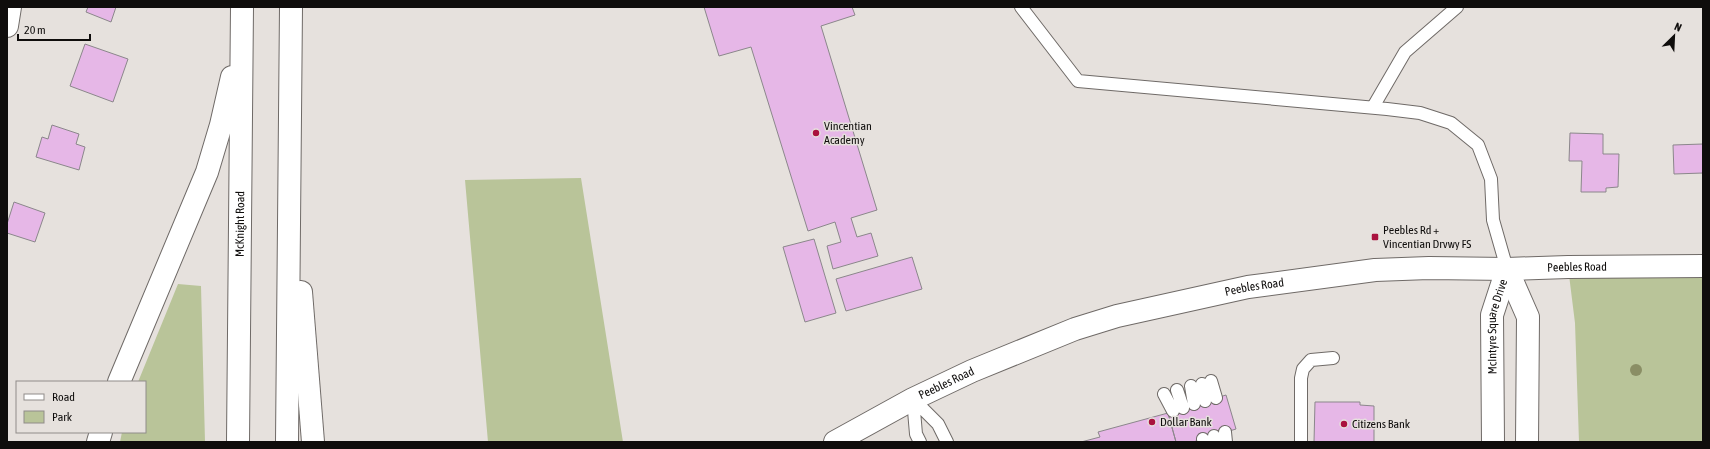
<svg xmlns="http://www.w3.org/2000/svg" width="1710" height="449" font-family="'Asap Condensed',sans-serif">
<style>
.green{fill:#b9c499}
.building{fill:#e6b7e7;stroke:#8b878b}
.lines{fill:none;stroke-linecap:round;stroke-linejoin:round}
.lane-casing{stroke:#6f6a67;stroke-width:14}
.street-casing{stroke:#6f6a67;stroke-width:24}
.primary-casing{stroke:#6f6a67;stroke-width:24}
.highway-casing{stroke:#6f6a67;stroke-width:24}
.lane{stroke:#fff;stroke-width:12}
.street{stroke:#fff;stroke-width:22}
.primary{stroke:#fff;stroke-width:22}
.highway{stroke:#fff;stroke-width:22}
.tree{fill:#8a8e65}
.poi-dot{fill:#a9123e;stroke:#e6e1dd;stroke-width:1.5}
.labels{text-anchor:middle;stroke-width:3;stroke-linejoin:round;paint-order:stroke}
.poi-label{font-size:12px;fill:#0f0d0c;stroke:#e6e1dd;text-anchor:start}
.street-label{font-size:12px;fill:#0f0d0c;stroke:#e6e1dd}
</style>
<rect width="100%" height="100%" fill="#e6e1dd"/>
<path class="green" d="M581,178l42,264h-135l-23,-262z
M1703,266v176h-124l-4,-119 -7,-56z
M178,284l23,2 4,156h-85l2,-10h23v-50h-7z"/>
<path class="building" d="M88,7h28l-5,15 -25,-10z
M704,7h148l3,8 -34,11 56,184 -26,8 6,19 14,-4 7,23 -45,13 -6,-23 14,-4 -6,-20 -27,9 -57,-184 -32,9z
M85,44l43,15 -15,43 -43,-16z
M52,125l27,9 -3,10 9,3 -6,23 -43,-13 6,-20 6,2z
M1570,133l33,1v20h16l-1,33 -12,1v4h-25l1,-31h-13z
M1703,144v29l-29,1 -1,-29z
M14,202l31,11 -10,29 -28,-9v-9z
M814,239l22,74 -31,9 -22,-75z
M912,257l10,32 -76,22 -10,-32z
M1226,395l10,34 -43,13h-17l-8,-29z
M1315,402h45v3l14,1v36h-60z
M1168,413l8,29h-95l19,-5 -2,-5z"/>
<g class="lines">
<g class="lane-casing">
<path id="lane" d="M1021,7l57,74 309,28 33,4 31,10 27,22 13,34 2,41 14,49
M1373,107l32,-55 52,-45
M1211,381l5,17
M1202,384l3,17
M1191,386l3,18
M1177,390l6,18
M1164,394l9,17
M913,399l25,25 9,18
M913,399l3,35 4,8
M1225,432l1,10
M1214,436v6
M1203,439l1,3
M1301,442v-64l2,-9 8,-9 22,-2"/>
</g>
<g class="street-casing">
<g id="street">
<path d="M7,26l3,-19"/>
<path d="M1507,269l21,48 -1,125"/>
<path id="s1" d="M1493,442l-1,-127 15,-46"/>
</g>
</g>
<g class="primary-casing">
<g id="primary">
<path id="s2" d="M835,442l78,-43 59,-28 103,-42 42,-13 131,-29 127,-17 54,-2 78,1 61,-2 135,-1"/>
</g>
</g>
<g class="highway-casing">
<g id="highway">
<path d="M301,292l12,150"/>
<path d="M119,382l88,-210 14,-47 11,-48"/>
<path d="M98,442l3,-10"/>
<path id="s3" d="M238,442l4,-435"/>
<path d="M287,442l4,-435"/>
</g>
</g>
<use href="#lane" class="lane"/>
<use href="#street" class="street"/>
<use href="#primary" class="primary"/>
<use href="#highway" class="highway"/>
</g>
<circle class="tree" cx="1636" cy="370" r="6"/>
<g class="poi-dot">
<circle cx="816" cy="133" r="4"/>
<rect x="1371" y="233" width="8" height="8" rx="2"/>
<circle cx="1152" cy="422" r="4"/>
<circle cx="1344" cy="424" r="4"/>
</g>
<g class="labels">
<g class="poi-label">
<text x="824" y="130">Vincentian<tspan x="824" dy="14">Academy</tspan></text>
<text x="1383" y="234">Peebles Rd +<tspan x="1383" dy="14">Vincentian Drvwy FS</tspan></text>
<text x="1160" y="426">Dollar Bank</text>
<text x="1352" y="428">Citizens Bank</text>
</g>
<g class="street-label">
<text dy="4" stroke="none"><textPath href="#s3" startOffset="218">McKnight Road</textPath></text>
<text dy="4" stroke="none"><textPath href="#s2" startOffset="774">Peebles Road</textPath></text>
<text dy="4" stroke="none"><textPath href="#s2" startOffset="450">Peebles Road</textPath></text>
<text dy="4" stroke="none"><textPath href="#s1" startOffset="116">McIntyre Square Drive</textPath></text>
<text dy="4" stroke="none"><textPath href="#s2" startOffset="126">Peebles Road</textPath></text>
</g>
</g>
<rect width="1710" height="449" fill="none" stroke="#0f0d0c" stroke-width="16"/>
<rect x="16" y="381" width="130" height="52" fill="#e6e1dd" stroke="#908c89"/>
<rect x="24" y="394" width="20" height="6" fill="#ffffff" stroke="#908c89"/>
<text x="52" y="401" font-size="12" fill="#0f0d0c">Road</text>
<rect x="24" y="411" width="20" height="12" fill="#b9c499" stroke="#908c89"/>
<text x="52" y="421" font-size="12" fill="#0f0d0c">Park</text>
<g transform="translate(1674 36) rotate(24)" stroke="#e6e1dd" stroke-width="3" paint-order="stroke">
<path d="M0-3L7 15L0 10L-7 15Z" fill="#0f0d0c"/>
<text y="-6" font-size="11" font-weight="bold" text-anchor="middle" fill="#0f0d0c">N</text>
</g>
<path d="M18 34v6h72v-6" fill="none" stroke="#0f0d0c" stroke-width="2"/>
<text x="24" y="34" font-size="12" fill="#0f0d0c" stroke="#e6e1dd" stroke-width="3" paint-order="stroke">20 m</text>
</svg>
